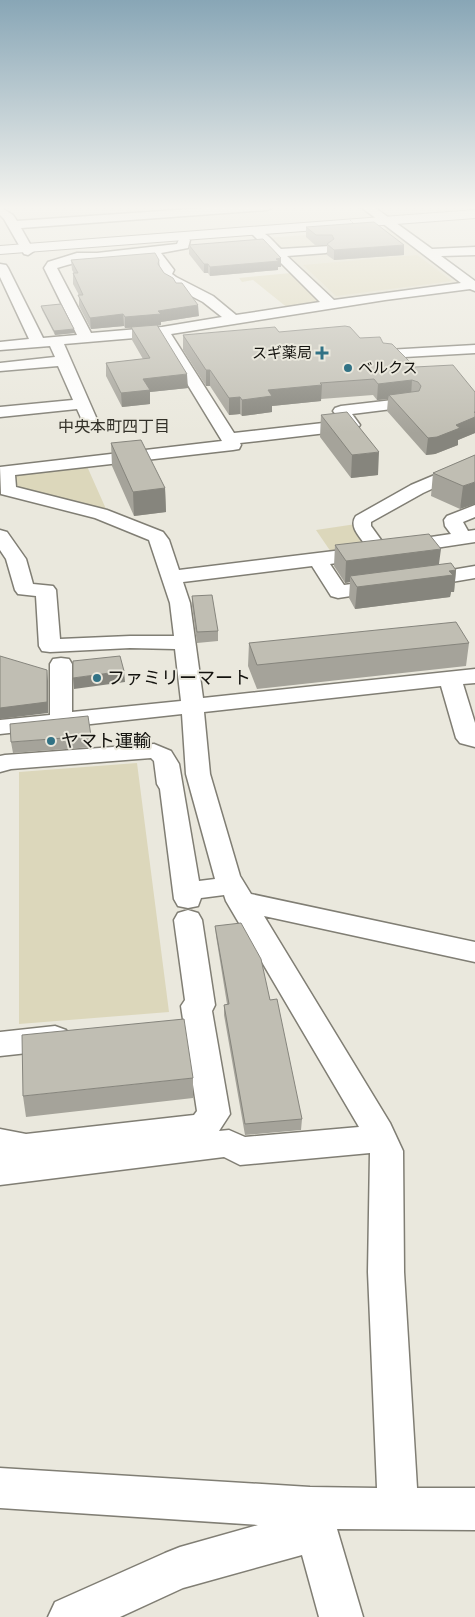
<svg xmlns="http://www.w3.org/2000/svg" width="475" height="1617" font-family="'DM Sans','Noto Sans JP',sans-serif">
<style>
.built{fill:#e0ddca}
.green{fill:#dcd7bb}
.lines{fill:none;stroke-linecap:round;stroke-linejoin:round}
.minor-casing{stroke:#807e74;stroke-width:3}
.major-casing{stroke:#807e74;stroke-width:2}
.minor{fill:#fff;fill-rule:evenodd}
.major{fill:#fff;fill-rule:evenodd}
.path-bridge{stroke:#96948c;stroke-width:1;stroke-dasharray:2 1;stroke-linecap:butt}
.wall{fill:#a5a39a}
.shaded-wall{fill:#86857d}
.building{fill:#c0beb3;stroke:#86857d}
.poi-dot{fill:#317285;stroke:#eae8dd;stroke-width:2}
.labels{text-anchor:middle;stroke-width:4;stroke-linejoin:round;paint-order:stroke}
.far-poi-label{font-size:15px;fill:#13120e;stroke:#eae8dd;text-anchor:end}
.far-neighbourhood-label{font-size:16px;fill:#333129;stroke:#eae8dd}
.poi-label{font-size:18px;fill:#13120e;stroke:#eae8dd;text-anchor:start}
</style>
<rect width="100%" height="100%" fill="#eae8dd"/>
<path class="built" d="M383,229h6l73,53 -126,19 -4,-1 -65,-62z"/>
<path class="green" d="M417,255l35,26 -116,15 -33,-31z
M291,273l31,29 -33,7 -36,-29 -11,2 -3,-4z
M86,464l20,45 -91,-23v-11z
M356,524l16,22 -41,6 -15,-22z
M137,763l32,249 -150,12v-252z"/>
<g class="lines">
<g class="minor-casing">
<path id="minor" d="M0,207l13,8 4,6 203,-14h53l-6,3 -246,18 13,23 -6,4 -4,-1 -20,-35 -4,-4z
M361,207h13l58,42 43,-2v8l-34,1 34,25v10l-5,-2 -85,11 -214,34 63,99 107,-12 -8,-10 2,-3 6,-2 69,-8 6,2 2,3 -2,3 -64,8 8,11 -2,3 -6,2 -112,13 1,2 -2,4 -6,1 -218,25 1,12 91,23 56,22 6,8 10,30 188,-23c-6,-9 -19,-20 -11,-31l55,-31 64,-27v11l-52,24 -52,29v4l13,18 67,-10 -6,-8 -1,-6 3,-4 28,-11v12l-12,5 5,9 7,-1v12l-145,22 14,21 38,-5 7,2 3,4 -3,4 -51,8 -7,-2 -19,-30 -129,16 7,21 13,95 272,-29v14l-12,1 12,39v24l-15,-4 -4,-5 -15,-52 -237,26 6,62 30,102 11,18 224,48v20l-211,-46 126,207 13,28 1,121 13,216h58v42l-138,-1 26,88h-44l-17,-62 -119,33 -63,29h-72l7,-15 110,-49 15,-6 78,-22 -258,-17v-40l310,19 67,1 -9,-216 2,-119 -130,12 -16,-8 -224,28v-56l26,5 168,-19 3,-4 -16,-105 4,-6 -11,-80 4,-7 10,-3 10,3 4,7 13,85 -3,6 18,103 -11,17 10,-1 16,7 114,-10 -133,-226 -2,-6 -23,3 -3,8 -10,2 -10,-2 -4,-7 -14,-110 -3,-5 -3,-23 -3,-3 -140,11 -11,3v-16l5,-1 149,-11 17,7 8,13 20,117 16,-2 -29,-105 -4,-60 -182,20v-14l50,-5v-51l3,-5 8,-1 8,1 3,5v48l109,-11 -6,-52 -45,-1 -80,4 -8,-1 -3,-5 -3,-50 -18,-2 -3,-4 -9,-31 -6,-9v-20l7,2 19,27 7,25 20,2 3,4 4,49 70,-3h44l-4,-33 -21,-63 -54,-22 -94,-24 -1,-27 222,-26 -64,-105 -94,8 35,80 -2,3h-12l-8,-18 -77,8v-10l73,-7 -15,-34 -58,5v-8l55,-6 -5,-11 -50,4v-8l29,-3 -29,-62v-13l6,1 2,3 35,70 34,-3 -33,-67 4,-6 29,-9h20l80,-9 3,-7 4,-1 6,4 -2,8 -27,5 13,17 -2,4 4,3 37,19 23,19 84,-13 -68,-68 2,-2c11,-3 19,10 27,17l49,-3 2,3 -6,4 -39,3 47,44 127,-17zM150,254l12,16 -2,4 6,9 37,19 19,15 -60,10 -71,6 -34,-65c29,-10 62,-10 93,-14z
M475,345v8l-88,5 -5,-1 -2,-3 2,-3 5,-1z
M475,566v12l-53,9 -7,-2 -3,-4 3,-4 7,-2z
M55,1026l11,4 4,8 -4,8 -11,4 -55,6v-24z"/>
</g>
<g class="major-casing">
<path id="major" d="M475,210v8l-475,36v-8z"/>
</g>
<use href="#minor" class="minor"/>
<use href="#major" class="major"/>
<path class="path-bridge" d="M350,220l6,6"/>
</g>
<path class="wall" d="M306,227l98,18v10l-70,5 -7,-5v-10h-12l-9,-8z
M189,245l92,13v9h-3v3l-68,6 -2,-3h-4l-15,-19z
M71,260h88l1,7 4,6 35,43 -38,6v3l-4,1 31,62 -38,4v12l-28,3 -16,-31v-13l37,-4 -11,-19v-12h-7l-1,-2 -33,3 -12,-23v-11l-6,-11v-11h1l-2,-3z
M41,306l33,27 -19,2 -13,-25z
M279,332l81,6 23,5 32,24 60,25v41l-17,7v5l-23,9 -9,1 -39,-44 1,-12 -11,1 -4,-5 -52,4v2l-49,5v6l-30,4 -2,-2 -11,1 -19,-29h-4l-23,-36v-15z
M321,415l57,60 -27,3 -31,-41z
M111,443l54,45 1,24 -32,4 -22,-50z
M475,455l-15,54 -29,-13 2,-23z
M335,545l104,20 17,5 -2,22h-3l-1,5 -95,12 -6,-11 1,-16 -5,1 -11,-17z
M192,596l26,35v10l-21,2 -5,-37z
M249,643h220l-3,23 -209,23 -9,-23z
M91,736l1,11 -79,6 -2,-11z
M215,926l55,74 32,119 -1,11 -56,5 -21,-120v-10l3,-1 -11,-68z
M193,1078v20l-167,19 -3,-21z"/>
<path class="shaded-wall" d="M404,245v10l-70,5v-10z
M281,258v9h-3v3l-68,6v-9z
M204,264h4v9h-4z
M198,305l1,11 -38,6v3l-36,3v-11l33,-6z
M123,314l1,12 -33,3 -1,-11z
M74,329v4l-19,2 -1,-4z
M206,370h4v16h-4z
M187,374l1,14 -38,4v12l-28,3 -1,-14 22,-14z
M412,380l-1,16 -22,-1 -1,4 -11,1 1,-16z
M322,385l-1,16 -49,5v6l-30,4v-16l26,-10z
M240,397v17l-11,1v-17z
M475,412v21l-17,7v5l-23,9 -9,1 2,-17 28,-13z
M379,452l-1,23 -27,3 1,-23z
M475,482v22l-15,5 3,-23z
M165,488l1,24 -32,4 -1,-24z
M441,549l-3,22 -88,5v6l-5,1 1,-22z
M456,570l-2,22h-3l-1,5 -95,12 2,-22z
M47,670l1,11v32l-48,6v-11z
M124,671l1,11 -51,7 -1,-11z"/>
<path class="building" d="M374,222l30,23 -70,5 -7,-6 7,-5 -2,-4h-16l-10,-8z
M263,239l18,19 -5,1 3,2 -69,6 -2,-3h-4l-15,-19z
M155,253l4,7 -1,4 6,9 9,5 3,5h6l16,22 -40,6 3,3 -36,3 -2,-3 -33,4 -12,-23h5l-10,-22h5l-7,-13z
M61,304l13,25 -20,2 -13,-25z
M157,325l30,49 -44,5 7,11 -29,3 -15,-30 44,-5 -19,-31z
M345,326l5,1 10,11 20,-1 3,6 9,1 23,23 38,-2 22,27v20h-1l1,1v4l-19,8 4,3 -23,9 -9,1 -39,-43 30,-4 2,-5 -3,-4 -6,-2 -34,4 -4,-5 -54,4 2,2 -54,5 4,6 -30,4 -2,-3 -11,1 -19,-28h-4l-23,-35 92,-8 4,5z
M347,412l32,40 -27,3 -31,-40z
M141,440l24,48 -32,4 -22,-49z
M475,455v27l-12,4 -30,-13z
M429,534l12,15 -95,12 -11,-16z
M451,563l5,7 -7,1 4,4 -96,12 -7,-11z
M212,595l6,36 -21,1 -5,-36z
M456,622l13,21 -212,22 -8,-22z
M0,656l47,14v32l-47,6z
M120,656l4,15 -51,7v-17z
M88,716l3,20 -80,6 -1,-18z
M241,923l20,36 9,41 7,-1 25,120 -57,5 -21,-119 5,-1 -14,-78z
M184,1019l9,59 -170,18 -1,-61z"/>
<linearGradient id="sky" x2="0" y2="1"><stop stop-color="#88a6b6"/><stop offset="0.48" stop-color="#f6f5f0"/><stop offset="1" stop-color="#f6f5f0" stop-opacity="0"/></linearGradient>
<rect width="475" height="433" fill="url(#sky)"/>
<g class="poi-dot">
<path d="M319.5 345.5h5v5h5v5h-5v5h-5v-5h-5v-5h5z"/>
<circle cx="348" cy="368" r="5"/>
<circle cx="97" cy="678" r="5"/>
<circle cx="51" cy="741" r="5"/>
</g>
<g class="labels">
<g class="far-poi-label">
<text x="312" y="358">スギ薬局</text>
<text x="358" y="373" text-anchor="start">ベルクス</text>
</g>
<g class="far-neighbourhood-label">
<text x="114" y="432">中央本町四丁目</text>
</g>
<g class="poi-label">
<text x="107" y="684">ファミリーマート</text>
<text x="61" y="747">ヤマト運輸</text>
</g>
</g>
</svg>
